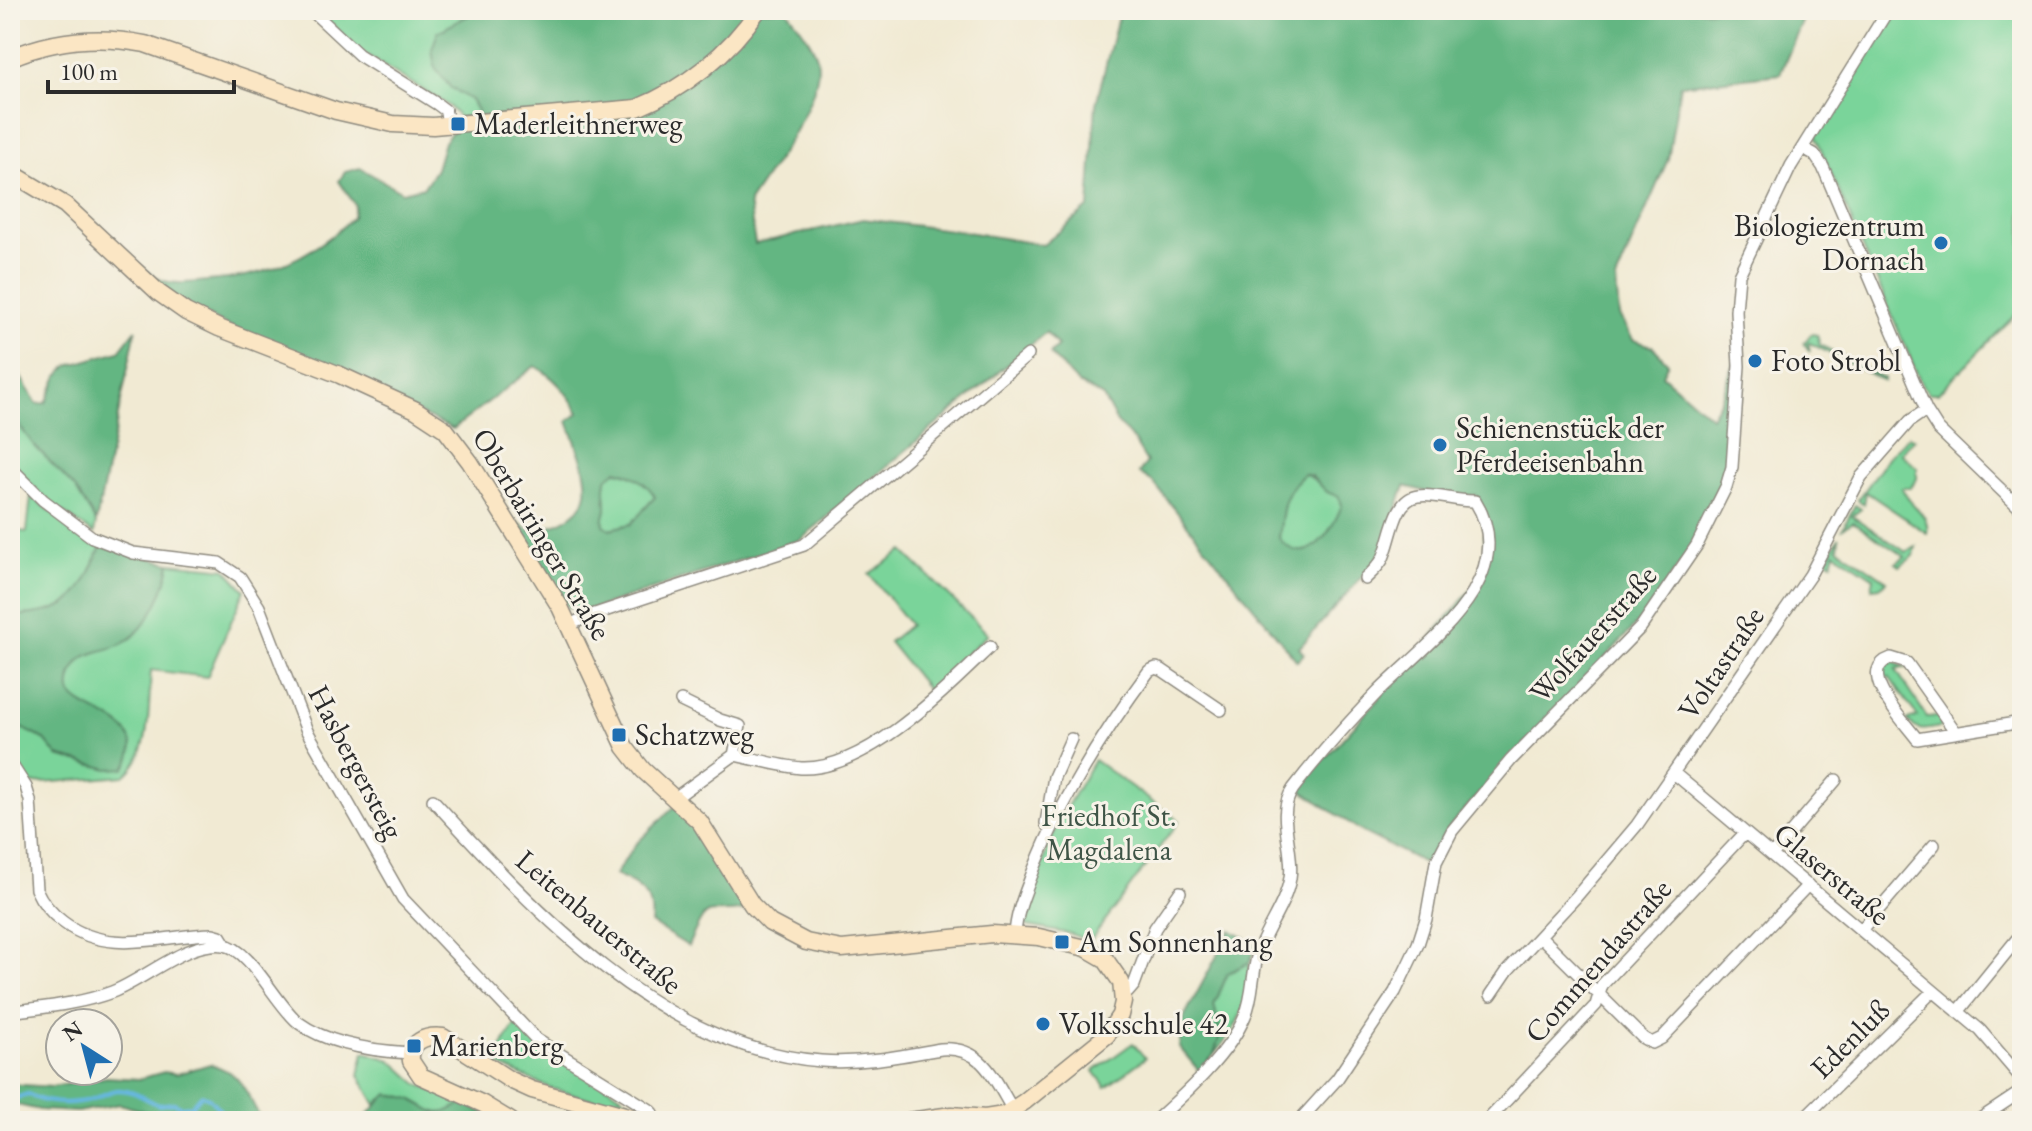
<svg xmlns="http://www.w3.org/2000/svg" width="2032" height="1131" font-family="'EB Garamond',serif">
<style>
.green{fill:#7ad49a;stroke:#528062;stroke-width:2}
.forest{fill:#63b682;stroke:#477056;stroke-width:2;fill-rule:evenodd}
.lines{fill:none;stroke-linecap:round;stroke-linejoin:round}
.stream{stroke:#68b7e3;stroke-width:4}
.street-casing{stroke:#8e8a7f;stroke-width:14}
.secondary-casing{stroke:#8e8a7f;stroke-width:19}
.street{stroke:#fff;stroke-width:11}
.secondary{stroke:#fbe6c4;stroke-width:16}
.poi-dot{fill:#1f6fb2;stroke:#f7f3e8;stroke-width:3}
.labels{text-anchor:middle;stroke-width:6;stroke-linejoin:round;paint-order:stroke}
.poi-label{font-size:30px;fill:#2b2b2b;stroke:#f7f3e8;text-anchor:start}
.street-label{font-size:30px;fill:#2b2b2b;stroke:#f7f3e8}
.park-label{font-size:30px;fill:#3f5547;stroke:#f7f3e8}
</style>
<rect width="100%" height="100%" fill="#f7f3e8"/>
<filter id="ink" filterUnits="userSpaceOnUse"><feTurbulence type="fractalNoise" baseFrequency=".0125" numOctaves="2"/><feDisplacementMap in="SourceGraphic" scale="16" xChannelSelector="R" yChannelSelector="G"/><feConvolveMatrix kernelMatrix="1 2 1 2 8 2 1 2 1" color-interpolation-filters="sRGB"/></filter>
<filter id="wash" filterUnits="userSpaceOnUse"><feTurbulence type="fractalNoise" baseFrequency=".006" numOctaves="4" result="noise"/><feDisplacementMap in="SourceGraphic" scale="32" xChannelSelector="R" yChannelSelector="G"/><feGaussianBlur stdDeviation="1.8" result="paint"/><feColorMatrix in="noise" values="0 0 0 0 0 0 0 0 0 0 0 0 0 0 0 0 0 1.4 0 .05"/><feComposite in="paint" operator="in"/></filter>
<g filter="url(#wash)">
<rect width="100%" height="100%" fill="#f1ead3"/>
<path class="green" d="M316,10h162l-18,9 -9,69 20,12 9,16 -21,2 -10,-12 -88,-54z
M1892,10h130v298l-79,80 -5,5h-9l-8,-10 -105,-245 1,-5 65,-100 1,-14z
M1811,334l6,1 3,10 64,33v3l-76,-39 2,10 -6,-9z
M10,411l23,33 42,44 21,34 -2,12 -47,-33 -37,-39z
M1909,436l5,3 -13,14 16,15v11l-7,9h-8c6,18 29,25 25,45l-61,-41 -2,12 -6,-4 32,-45z
M615,471c15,1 34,13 40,26l-24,27 -21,5 -6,-4c-2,-9 2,-11 2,-19 0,-16 -6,-24 9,-35z
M1304,474l13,7 10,11 12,5 3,8c-10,26 -36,68 -63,33 4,-30 2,-42 25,-64z
M31,496l53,41 17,9c-21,54 -30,67 -91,70v-86l17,2z
M1855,505l6,4 -9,7 54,36 10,-6 -2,10 -14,10 -4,-3 9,-6 -52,-35 -10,6z
M1839,537l-1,11 49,33 -7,6 -8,1 2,-10 -39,-26 -3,11 -5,-3z
M903,551l85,83 -22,20v10l-35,30 -42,-52 21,-17 -41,-51z
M170,563l56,6 19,21 -38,87 -56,-7c-3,33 2,84 -27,106l-93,8 -21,-28v-20l12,-8 22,11 14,17 51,13 16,-2 -5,-42c-14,-11 -37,-16 -48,-30 -4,-5 -3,-11 -1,-17 8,-34 44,-23 64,-43 18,-19 31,-47 35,-72z
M1891,662l15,5 -10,3 31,47 11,-1 4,8 -2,3c-15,3 -23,6 -33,-7l11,-3 -29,-40 -11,2v-7z
M1094,760l85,61 -89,120 -19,-7 -43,-8 -4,-3 -1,-5 27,-77 15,-31z
M1250,962l-6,46 -10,20 -21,28 8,-22 -7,-29 14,-32z
M515,1025l128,85 -1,2 -92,-24 -58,-26z
M1133,1043l12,15 -39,29 -12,-16z
M364,1052l27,8 28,25 45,17c-30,20 -25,10 -51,-2 -8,-4 -23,-1 -32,-1l-5,6 -17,-30z"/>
<path class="forest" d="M478,10h309c10,13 22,27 28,42 17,37 -46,119 -66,150l6,42 108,-25 104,13 76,13 46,-38 7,-103 22,-87 -1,-7h690l-27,64 -100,11 -12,74 -52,121 3,36 14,24 19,6 16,17 -6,12 49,42 10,-17 13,-37 -6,106 -36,77 -46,68 -190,205 -15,20 -11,27 -66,-33 -66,-45 94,-104 93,-111 -1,-62 -8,-16c-25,6 -47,-3 -71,-9l-25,70 -81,92 5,6 -7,7 -144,-179 -14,-9 8,-11 -13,-21 -18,-20 -13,-24 -24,-13 -29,-30 8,-8 -12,-14 -246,208 -186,62c-16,5 -31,12 -47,5l-58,-89 22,13c78,-16 57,-54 37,-110l11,-8c-11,-20 -24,-36 -44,-47l-82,63 -270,-124 -46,-40c8,5 18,13 27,16 14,4 29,1 44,0 59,-4 103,-23 145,-64l2,-12 -16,-24 6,-9 15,-4 42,24 22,-5 12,-18 8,-27 11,-14 25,-12 -9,-16 -20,-12 -16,-20 -3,-19 6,-17zM617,470c14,3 32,14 38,27l-24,27 -21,5 -6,-4c-2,-9 3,-12 2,-19 -1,-17 -5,-26 11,-36zM1304,474l7,2 16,16 12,5 3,8c-10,26 -36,68 -63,33 4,-30 2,-42 25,-64z
M136,329l-40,193 -21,-34 -42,-44 -18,-24 -5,-9v-41l4,-4 23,38 9,-1 12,-27 10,-10 51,-15z
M101,546l69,17c-4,27 -20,63 -45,79 -20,13 -45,4 -54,34 -1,6 -3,13 0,18 15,22 83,27 54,74l-16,1 -51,-13 -14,-17 -22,-11 -12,8v-120c61,-3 70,-16 91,-70z
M675,806l25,25 46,79c-43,9 -36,-14 -58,36l-37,-23c4,-28 -13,-38 -36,-48l20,-30z
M1231,930l26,15 -7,17 -22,11 -14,32 7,29 -8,22 -14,15 -20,-24 4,-28z
M210,1064c34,10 34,26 50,53l8,4h-55l-9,-6 -58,-3 -26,-8 -43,8 -37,-2 -23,-5 -7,2v-23l42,3 55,-10 32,2 25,-7 13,2z
M388,1094c8,2 18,2 25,6 24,13 25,20 51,2l35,19h-138z"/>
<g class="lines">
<path class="stream" d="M10,1100l18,-6c15,10 43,11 61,6 10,-2 19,-10 30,-10 16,0 26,9 40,15l15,-2 8,4 9,-1 10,-11 8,3 21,23"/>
</g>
</g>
<g filter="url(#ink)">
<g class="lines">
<g class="street-casing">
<path id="street" d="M311,10l48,45 78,49 8,6 4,14
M1803,148l11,6 9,13 103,243 12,19 84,81
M10,467l33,33 49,37 41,16 86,10 21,14 19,30 48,124 96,168 134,141 113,70 3,3 -1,8
M569,625l20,-9 215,-71 224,-190
M1955,731l-48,-68 -16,-5c-37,13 12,62 26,81l105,-17
M734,755c22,4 45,11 67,13 65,3 145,-79 189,-121
M10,762l16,25 4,13 6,89c6,14 15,24 27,33 46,35 99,13 150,12l7,2 5,8
M1675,774l305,256 42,49
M675,798l59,-43 6,-29 -20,-6 -39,-19
M433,800c102,111 228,249 388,261 41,3 81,-5 120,-12 42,-3 53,30 72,61
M1050,830l-4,-7 8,-46 17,-38
M1772,855l64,-75
M1861,930l73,-85
M1015,935c1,-23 11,-44 19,-66 28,-71 69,-136 115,-198l7,-3 6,2 59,40
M1540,936l103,102 9,5 10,-5 146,-153
M1123,993l5,-1 6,-7 21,-57 25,-36
M1491,995l17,-25 68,-73 61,-72 173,-250 51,-98 49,-56 16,-11
M10,1012c34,-5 70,-8 102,-20 34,-13 75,-52 112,-47 26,3 53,61 75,78 30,22 75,28 111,30
M1958,1012l64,-79
M1155,1121c30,-27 75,-68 90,-105 10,-23 6,-49 16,-71 9,-22 25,-43 29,-67 5,-28 -15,-64 3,-89 25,-33 55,-66 84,-96 46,-47 147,-114 98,-192 -19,1 -39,-8 -57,-5 -25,3 -26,46 -36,64 -4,7 -11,13 -17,19
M1299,1121l38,-42 58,-87 23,-48 8,-25 10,-57 16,-31 59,-71 130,-133 56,-82 29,-58 6,-20 7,-101 -3,-55 3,-36 52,-109 97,-156
M1487,1121l109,-116 6,-20 143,-152
M1801,1121l132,-130
M1977,1121l45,-30"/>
</g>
<g class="secondary-casing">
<path id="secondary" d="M10,58c44,-19 88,-23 135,-14l191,67 57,13 40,2 204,-18c47,-19 93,-55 121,-98
M10,172l55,33 94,88 27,19 33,16 121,47 76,35 29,19 25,33 90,145 65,140 18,23 57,52 52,83 18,18 36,19 36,7 150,-15 47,3 47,11 19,11 16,23 2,20 -3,13 -13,20 -83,67 -20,13 -19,3 -33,-3 -43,6
M511,1121l-28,-17 -62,-28 -10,-15c-2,-20 15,-26 32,-24l67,43 22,10 115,31"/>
</g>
<use href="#street" class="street"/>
<use href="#secondary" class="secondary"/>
</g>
</g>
<g class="poi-dot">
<rect x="450" y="116" width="16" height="16" rx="4"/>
<circle cx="1941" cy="243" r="8"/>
<circle cx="1755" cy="361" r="8"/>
<circle cx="1440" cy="445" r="8"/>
<rect x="611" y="727" width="16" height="16" rx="4"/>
<rect x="1054" y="934" width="16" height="16" rx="4"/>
<circle cx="1043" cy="1024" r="8"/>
<rect x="406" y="1038" width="16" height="16" rx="4"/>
</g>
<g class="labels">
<g class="poi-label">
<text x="474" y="134">Maderleithnerweg</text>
<text x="1925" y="236" text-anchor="end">Biologiezentrum<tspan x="1925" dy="34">Dornach</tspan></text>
<text x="1771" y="371">Foto Strobl</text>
<text x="1456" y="438">Schienenstück der<tspan x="1456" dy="34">Pferdeeisenbahn</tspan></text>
<text x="635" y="745">Schatzweg</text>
<text x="1078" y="952">Am Sonnenhang</text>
<text x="1059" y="1034">Volksschule 42</text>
<text x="430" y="1056">Marienberg</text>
</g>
<g class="street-label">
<text transform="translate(542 534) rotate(59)" y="10">Oberbairinger Straße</text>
<text transform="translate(1593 634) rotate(-48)" y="10">Wolfauerstraße</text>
<text transform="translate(1721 663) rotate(-56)" y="10">Voltastraße</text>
<text transform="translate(356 762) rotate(62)" y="10">Hasbergersteig</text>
<text transform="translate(1832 874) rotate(40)" y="10">Glaserstraße</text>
<text transform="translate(599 922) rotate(40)" y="10">Leitenbauerstraße</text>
<text transform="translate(1598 961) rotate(-49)" y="10">Commendastraße</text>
<text transform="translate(1850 1039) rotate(-45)" y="10">Edenluß</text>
</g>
<g class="park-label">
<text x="1109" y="826">Friedhof St.<tspan x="1109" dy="34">Magdalena</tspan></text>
</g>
</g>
<rect width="2032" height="1131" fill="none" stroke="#f7f3e8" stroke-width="40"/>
<g transform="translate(84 1047) rotate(324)"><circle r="38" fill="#f7f3e8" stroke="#a5a39c" stroke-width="2"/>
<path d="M0-6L14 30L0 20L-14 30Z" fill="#1f6fb2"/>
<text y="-12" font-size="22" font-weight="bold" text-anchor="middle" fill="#2b2b2b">N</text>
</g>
<path d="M48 80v12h186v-12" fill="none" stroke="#2b2b2b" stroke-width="4"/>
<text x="60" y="80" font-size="24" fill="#2b2b2b" stroke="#f7f3e8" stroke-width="6" paint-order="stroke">100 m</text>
</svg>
